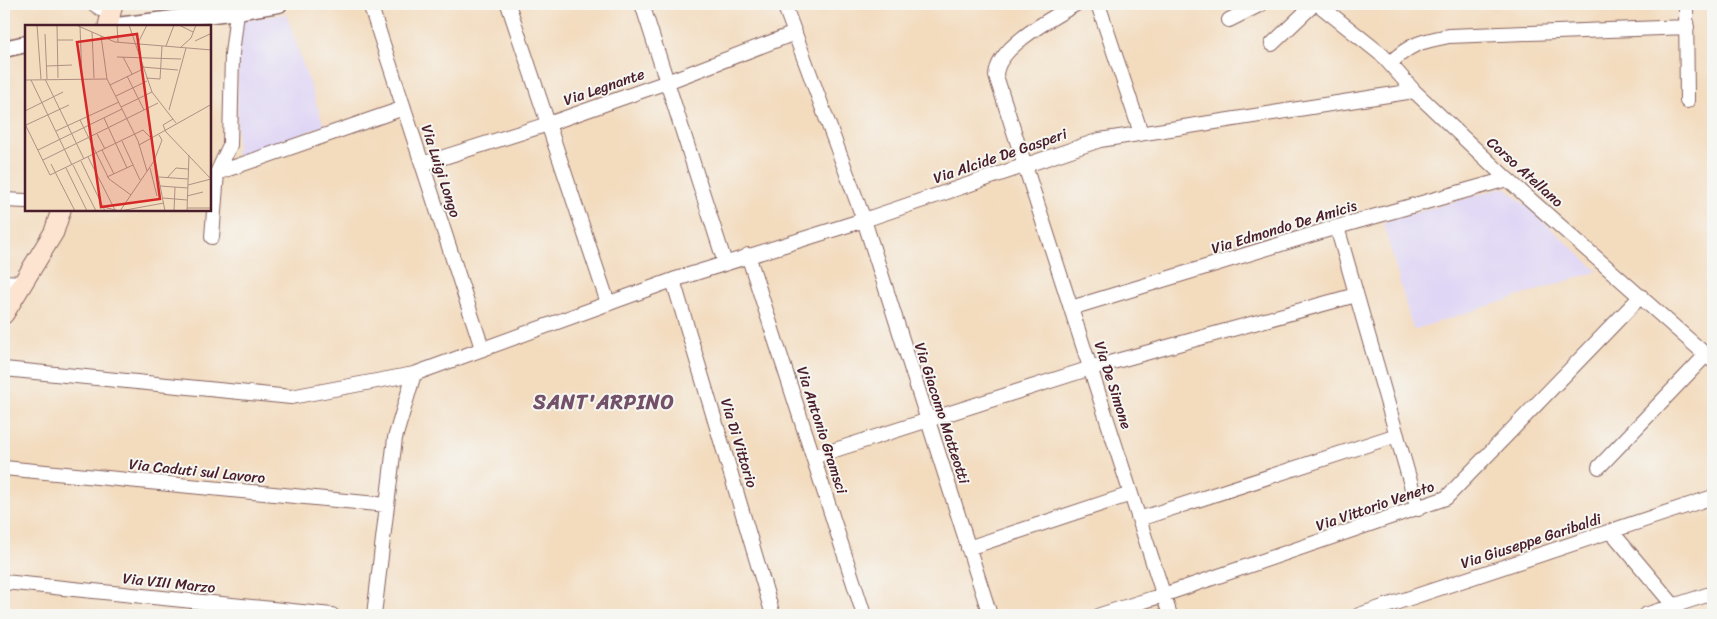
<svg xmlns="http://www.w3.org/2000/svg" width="1717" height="619" font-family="Sriracha,sans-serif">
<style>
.built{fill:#dfd5f5}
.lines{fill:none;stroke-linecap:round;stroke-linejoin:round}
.minor-casing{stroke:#85615e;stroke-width:16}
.tertiary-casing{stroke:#85615e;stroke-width:19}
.secondary-casing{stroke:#85615e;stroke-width:21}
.minor{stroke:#fff;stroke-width:14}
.tertiary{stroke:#fff;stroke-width:16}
.secondary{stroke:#fde4d1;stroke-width:19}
.labels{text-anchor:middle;stroke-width:4;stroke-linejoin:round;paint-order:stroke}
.street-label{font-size:15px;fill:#4a1f2b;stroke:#f6f6f2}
.district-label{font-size:20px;font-weight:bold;letter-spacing:1px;fill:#735168;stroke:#f6f6f2}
.inset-road{fill:none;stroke:#af9083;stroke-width:1}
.view{fill:#d62828;fill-opacity:0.15;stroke:#d62828;stroke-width:2.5}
.inset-edge{fill:none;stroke:#4a1f2b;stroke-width:2.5}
</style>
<rect width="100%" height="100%" fill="#f6f6f2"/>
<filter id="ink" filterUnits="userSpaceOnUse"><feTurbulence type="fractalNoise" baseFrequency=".02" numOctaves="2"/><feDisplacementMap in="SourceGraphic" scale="10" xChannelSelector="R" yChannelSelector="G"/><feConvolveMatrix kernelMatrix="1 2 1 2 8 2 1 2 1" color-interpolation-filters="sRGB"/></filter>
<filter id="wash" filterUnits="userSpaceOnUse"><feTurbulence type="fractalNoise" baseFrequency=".0096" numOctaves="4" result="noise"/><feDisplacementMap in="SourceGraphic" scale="20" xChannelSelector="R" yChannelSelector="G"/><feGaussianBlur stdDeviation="1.12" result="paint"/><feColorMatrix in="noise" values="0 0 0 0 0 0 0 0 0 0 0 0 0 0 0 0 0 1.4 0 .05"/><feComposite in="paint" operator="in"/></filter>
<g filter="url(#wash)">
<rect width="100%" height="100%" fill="#f3dbbe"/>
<path class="built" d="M286,14l38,112 -88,30 -1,-2 2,-7 1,-99 3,-28z
M1505,187l93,84 -185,59 -30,-108z"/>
</g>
<g filter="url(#ink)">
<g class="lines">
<g class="minor-casing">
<path id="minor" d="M94,4l16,11
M370,4l112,344
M508,4l100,299
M642,4l83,259
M784,4l80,216 126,395
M1076,4c-22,13 -80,43 -80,72l174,539
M1098,4l43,129
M1318,4l64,51 32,36 93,88 206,182
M1686,4l1,97
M1229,20l32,-16
M1272,44l42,-40
M1390,63c22,-20 30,-21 59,-27l238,-9
M422,164l126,-40 119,-42 128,-49
M217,173l187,-65
M4,200l22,1
M1337,227l81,282
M212,237l5,-64 13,-28 2,-91 6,-50
M748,255l116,360
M673,280l100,335
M4,282l19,1
M1071,308l266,-81 170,-48
M4,369l287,28 123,-23 259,-94 191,-60 236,-80 314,-49
M813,457l278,-89 265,-73
M1599,467l107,-112
M4,468l383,37
M1139,519l258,-84
M1611,531l63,75
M968,548l163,-54
M4,582l328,33
M374,615l21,-177 19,-64
M1100,615l63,-20 283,-97 195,-202
M1359,615l354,-118
M1645,615l68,-22"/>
</g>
<g class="tertiary-casing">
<path id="tertiary" d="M117,26l120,-15 42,-7
M4,49l22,-5"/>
</g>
<g class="secondary-casing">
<path id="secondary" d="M108,26l5,-22
M4,314l50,-82 7,-22"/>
</g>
<use href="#minor" class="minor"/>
<use href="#tertiary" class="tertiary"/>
<use href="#secondary" class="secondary"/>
</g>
</g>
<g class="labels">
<g class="street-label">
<text transform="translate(604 87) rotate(-19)" y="5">Via Legnante</text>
<text transform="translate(1000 156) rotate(-19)" y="5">Via Alcide De Gasperi</text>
<text transform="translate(441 171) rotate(72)" y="5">Via Luigi Longo</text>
<text transform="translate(1525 172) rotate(42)" y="5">Corso Atellano</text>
<text transform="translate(1284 227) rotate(-17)" y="5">Via Edmondo De Amicis</text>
<text transform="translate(1113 385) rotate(72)" y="5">Via De Simone</text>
<text transform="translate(942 413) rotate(72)" y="5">Via Giacomo Matteotti</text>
<text transform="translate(822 430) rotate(72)" y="5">Via Antonio Gramsci</text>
<text transform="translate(739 443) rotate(73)" y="5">Via Di Vittorio</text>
<text transform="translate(197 471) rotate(6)" y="5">Via Caduti sul Lavoro</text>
<text transform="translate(1375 506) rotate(-19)" y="5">Via Vittorio Veneto</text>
<text transform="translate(1531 541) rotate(-18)" y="5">Via Giuseppe Garibaldi</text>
<text transform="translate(169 583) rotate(6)" y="5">Via VIII Marzo</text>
</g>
<g class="district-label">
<text x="604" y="409">SANT'ARPINO</text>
</g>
</g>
<g transform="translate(25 25)">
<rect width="186" height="186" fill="#f3dbbe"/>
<path class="inset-road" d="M12,0l4,54M32,0l1,53M51,0l39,17 97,8M92,0l1,17M104,0l23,67 24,31M154,0l14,7M55,2l2,51M67,7l2,46M20,9l2,45M76,11l6,43 31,62 9,30M32,15h16M170,16l17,-8M112,20l10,-20M141,21l8,-21M156,22l10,-9 5,-13M92,32l64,2M98,32l9,17M22,41l25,-1M117,42l36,3M102,51l17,34M121,53l14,1 2,-33M20,54l39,80M0,55l82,-1M6,55l41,85M85,60l33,-16M91,71l31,-15M96,82l31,-15M144,85l17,-62M0,86l38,-19M79,93l23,50M148,94l-10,6 3,7 46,48M55,95l29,59 22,16M0,99l25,51 93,-45 9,9M1,100l43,-20M31,106l63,-29M72,109l8,15M97,116l18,39M114,120l73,-41M13,125l84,-41M77,125l12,24M63,132l27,53M18,135l115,-57M130,135l10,51M56,136l24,50M26,139l24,47M48,140l23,46M41,143l21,43M125,143l7,28M82,152l26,-12M134,152l29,2M142,153l9,-10 12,1M163,160l23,-6M135,161l28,2M162,171l16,-4M138,173l24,2M78,182l17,4 44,-8M162,183h25M95,186l34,-50 8,-21 -3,-5M149,186l1,-24M162,186l2,-56"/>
<path class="view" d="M112,9l23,165 -59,8 -24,-165z"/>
<rect width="186" height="186" class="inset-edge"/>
</g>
<rect width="1717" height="619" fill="none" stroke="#f6f6f2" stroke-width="20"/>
</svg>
